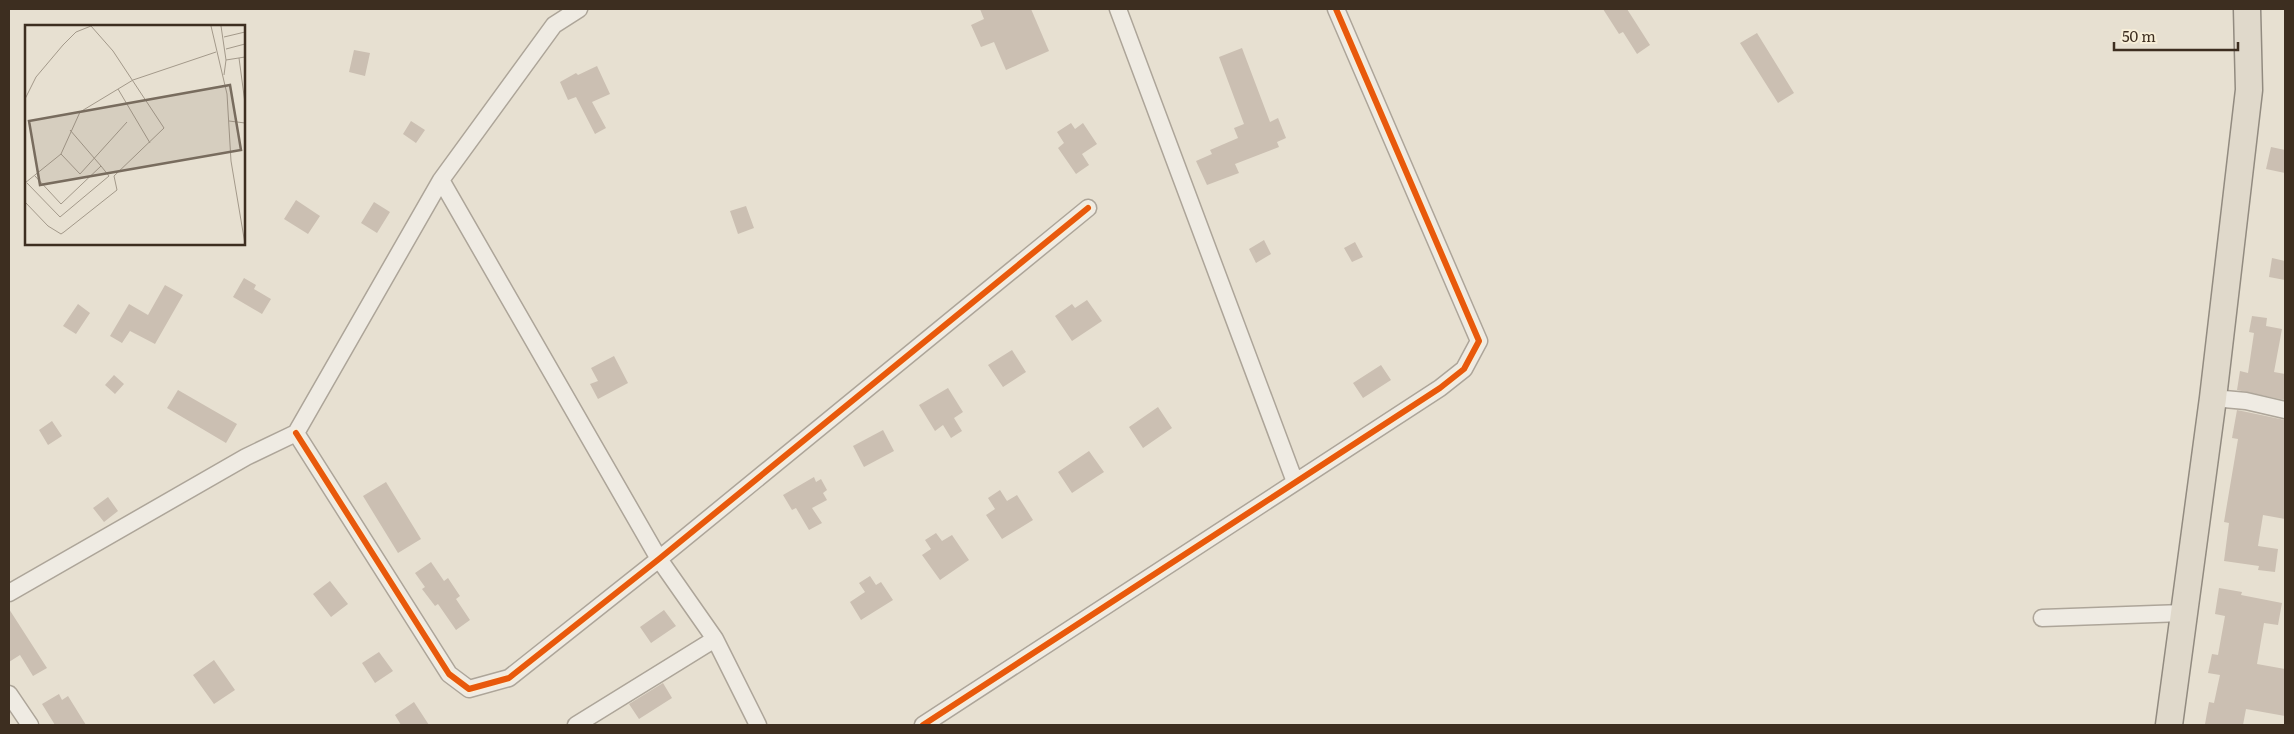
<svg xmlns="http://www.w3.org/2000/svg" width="2294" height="734" font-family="Literata,serif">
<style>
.building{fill:#cbbfb2}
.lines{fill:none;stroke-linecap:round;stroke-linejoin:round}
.minor-casing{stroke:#ada599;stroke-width:19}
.trunk-casing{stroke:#928b80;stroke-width:29}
.minor{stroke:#efebe3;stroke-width:16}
.trunk{stroke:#e0d9cb;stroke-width:26}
.cycleway-casing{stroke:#f7eed8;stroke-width:9}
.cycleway{stroke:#e8590c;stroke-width:6}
.inset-road{fill:none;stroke:#a3998a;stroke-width:1}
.view{fill:#786c5e;fill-opacity:0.15;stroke:#786c5e;stroke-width:2.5}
.inset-edge{fill:none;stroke:#3d2e20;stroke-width:2.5}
</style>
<rect width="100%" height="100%" fill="#e7e0d1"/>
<path class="building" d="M980,9h51l18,42 -43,19 -12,-28 -13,5 -10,-22 13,-6z
M1603,9h24l23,36 -13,9 -14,-22 -4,2z
M1757,33l37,60 -16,10 -38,-60z
M1242,48l28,74 8,-4 8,20 -9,4 2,5 -44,17 4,9 -32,12 -11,-24 16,-7 -2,-4 28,-12 -4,-10 10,-4 -25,-67z
M354,50l16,3 -5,23 -16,-4z
M597,66l13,28 -18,8 14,26 -11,6 -19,-37 -8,3 -8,-18 16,-9 2,2z
M411,121l14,9 -9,13 -13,-9z
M1071,123l4,6 8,-6 14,21 -15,10 7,11 -13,9 -18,-26 6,-5 -7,-11z
M2271,147l14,3v23l-19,-4z
M296,200l24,16 -12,18 -24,-15z
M374,202l16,10 -13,21 -16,-10z
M746,206l8,22 -16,6 -8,-23z
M1264,240l7,14 -15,9 -7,-14z
M1355,242l8,15 -11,5 -8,-14z
M2272,258l13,3v19l-16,-3z
M244,278l12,7 -2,4 17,10 -9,15 -29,-17z
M165,285l18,10 -28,49 -25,-13 -8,12 -12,-7 19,-32 19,11z
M1087,300l15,21 -30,20 -17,-25 17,-12 3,4z
M78,304l12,9 -14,21 -13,-8z
M2252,316l15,2 -1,8 16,3 -8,43 11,2v26l-48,-10 3,-19 8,2 6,-40 -5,-1z
M1012,350l14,22 -23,15 -15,-22z
M614,356l14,27 -30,16 -8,-15 8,-3 -7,-13z
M1381,365l10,15 -28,18 -10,-15z
M114,375l10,9 -9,10 -10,-9z
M948,388l15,24 -9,6 8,13 -11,7 -8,-13 -8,6 -16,-26z
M178,390l59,34 -11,19 -59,-35z
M1158,407l14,21 -29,20 -14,-21z
M2237,410l48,10v99l-22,-4 -5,31 20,3 -3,23 -17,-2 1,-4 -35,-5 5,-38 -5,-1 14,-83 -6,-1z
M52,421l10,15 -14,9 -9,-15z
M883,430l11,21 -30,16 -11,-21z
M1089,451l15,21 -32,21 -14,-21z
M814,477l2,5 5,-3 6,11 -4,3 4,7 -15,8 10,15 -13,7 -13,-22 -4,2 -9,-15z
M386,482l35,57 -23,14 -35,-57z
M1000,490l7,11 10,-6 16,25 -31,19 -16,-24 9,-6 -7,-11z
M108,497l10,14 -14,11 -11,-14z
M936,533l6,8 10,-6 17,25 -29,20 -18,-25 9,-6 -6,-9z
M431,562l13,19 4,-3 12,18 -4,3 14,21 -14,10 -18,-26 -3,2 -13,-17 3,-2 -10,-14z
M870,576l6,9 5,-3 12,18 -32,20 -11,-18 15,-10 -6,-9z
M330,581l18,23 -17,13 -18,-23z
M2219,588l23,4 -1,3 41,8 -4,22 -14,-2 -7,41 28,5v47l-39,-7 -3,16 -38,-1 4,-22 5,1 6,-28 -12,-2 4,-19 6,1 7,-39 -10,-2z
M9,609l38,59 -14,8 -13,-21 -11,7z
M664,610l12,16 -25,17 -11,-16z
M379,652l14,19 -18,12 -13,-20z
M214,660l21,30 -21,14 -21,-29z
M663,683l9,15 -33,21 -10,-15z
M59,694l3,6 6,-4 18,29h-31l-13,-21z
M414,702l15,23h-28l-6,-10z"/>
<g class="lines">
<g class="minor-casing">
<path id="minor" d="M1118,9l177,473
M441,180l218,379 56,80 -139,86
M2213,398l33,3 39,9
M296,433l153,241 20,15 40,-11 150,-119 429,-351
M9,593l237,-136 50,-24 145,-253 113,-155 25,-16
M2042,618l141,-5
M715,639l43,86
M9,694l21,31
M923,725l517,-337 24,-19 15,-28 -143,-332"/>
</g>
<g class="trunk-casing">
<path id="trunk" d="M2169,725l44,-327 36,-308 -2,-81"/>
</g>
<use href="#minor" class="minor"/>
<use href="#trunk" class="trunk"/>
<g class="cycleway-casing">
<path id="cycleway" d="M296,433l153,241 20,15 40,-11 150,-119 429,-351
M923,725l517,-337 24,-19 15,-28 -143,-332"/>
</g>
<use href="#cycleway" class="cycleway"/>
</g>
<g transform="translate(25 25)">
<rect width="220" height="220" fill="#e7e0d1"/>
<path class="inset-road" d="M186,1l16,68 4,67 14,83M196,1l5,34M199,12l21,-5M201,24l19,-5M214,33l6,45M199,50l2,-15 19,-3M93,64l32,54M0,74l11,-22 27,-32 13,-13 15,-6 22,25 51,77 -50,48 3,14 -53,42 -3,2 -13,-8 -23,-24M204,96l16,2M36,129l19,20 47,-52M10,151l26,28 40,-38 -31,-36M0,158l36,-29 19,-42 53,-32 83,-28M2,158l33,34 49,-41 -8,-10"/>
<path class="view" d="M205,60l11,65 -201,35 -11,-64z"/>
<rect width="220" height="220" class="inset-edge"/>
</g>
<rect width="2294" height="734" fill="none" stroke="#3d2e20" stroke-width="20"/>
<path d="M2114 42v8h124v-8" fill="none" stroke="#3d2e20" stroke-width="2.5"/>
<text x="2122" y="42" font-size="15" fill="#3d2e20" stroke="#f7eed8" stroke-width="4" paint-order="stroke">50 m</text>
</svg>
